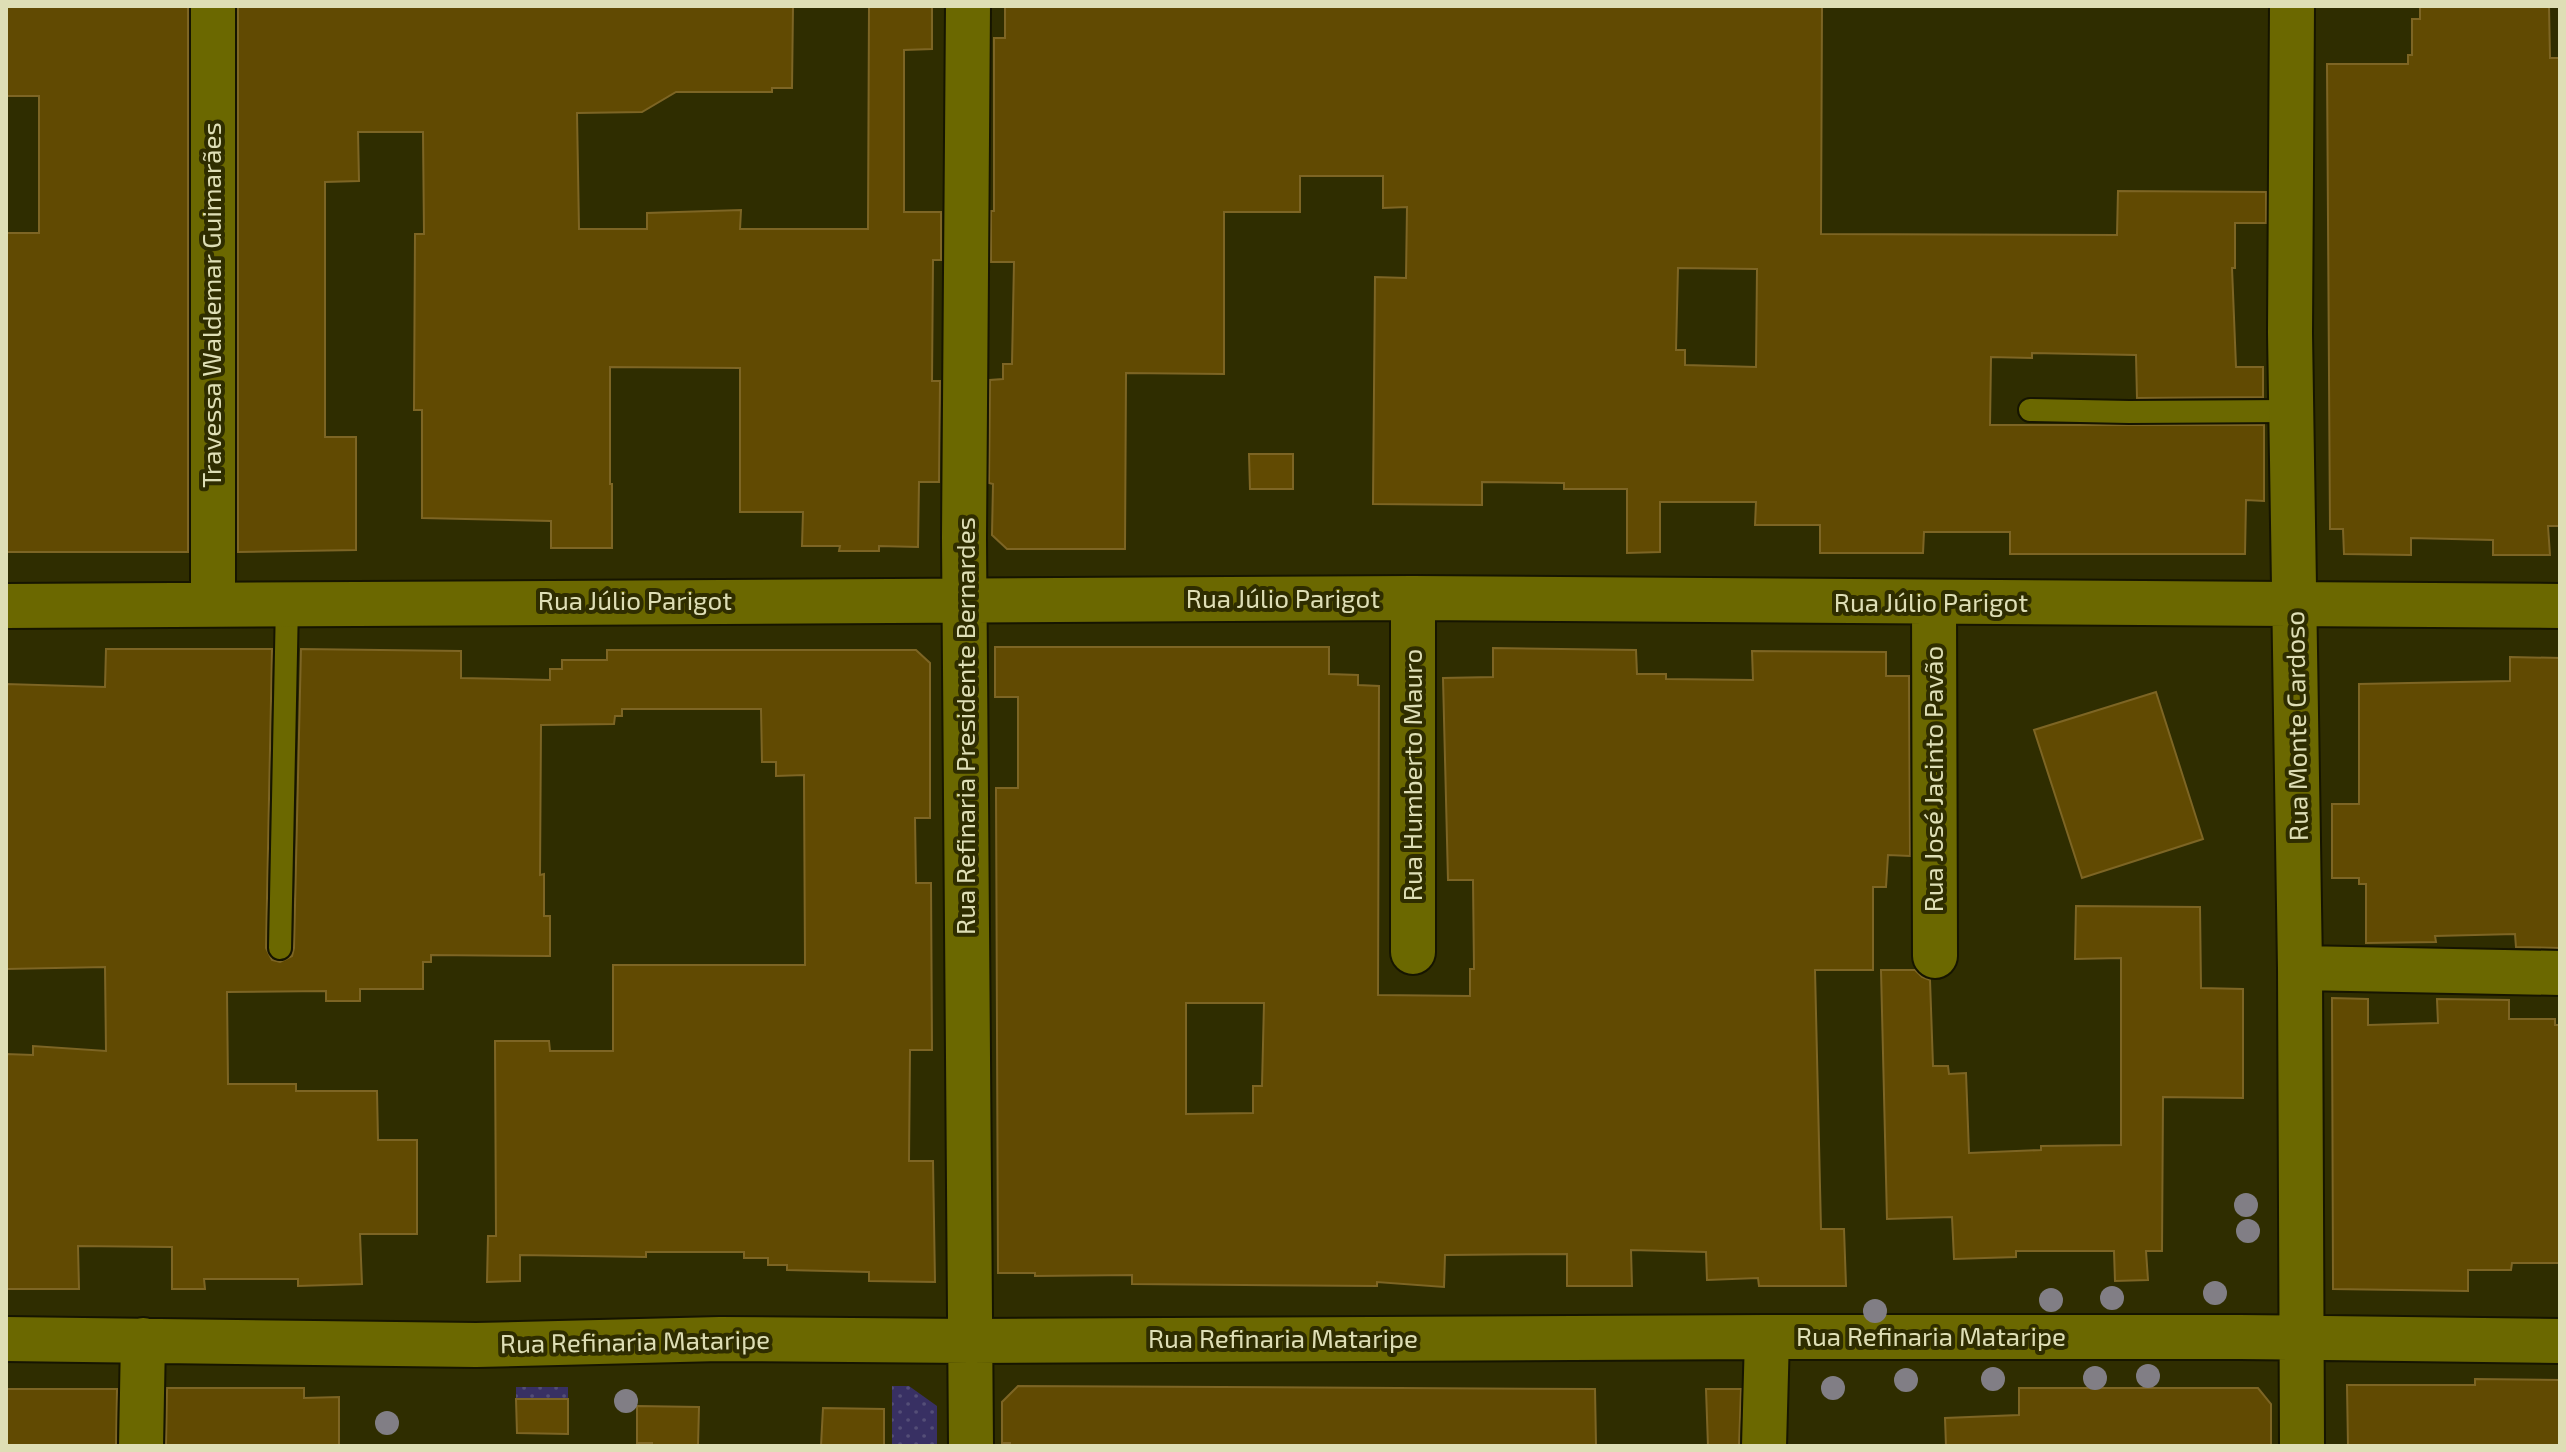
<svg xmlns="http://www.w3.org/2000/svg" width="2566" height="1452" font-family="'Exo 2',sans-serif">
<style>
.garden{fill:url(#garden-dots)}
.building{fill:#614a02;stroke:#7d6524;stroke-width:2;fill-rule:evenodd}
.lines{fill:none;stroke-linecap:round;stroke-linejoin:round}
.service-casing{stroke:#161500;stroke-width:26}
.minor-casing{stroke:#161500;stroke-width:48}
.service{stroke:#6b6800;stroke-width:22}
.minor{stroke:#6b6800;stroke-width:44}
.tree{fill:#817e85}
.labels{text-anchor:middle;stroke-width:8;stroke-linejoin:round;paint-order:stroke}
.street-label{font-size:26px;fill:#dedeb5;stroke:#2f2d00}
</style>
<defs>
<pattern id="garden-dots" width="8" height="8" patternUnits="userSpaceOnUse" patternTransform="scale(2)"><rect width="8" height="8" fill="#383063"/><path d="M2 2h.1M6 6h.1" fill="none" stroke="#544e77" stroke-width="1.8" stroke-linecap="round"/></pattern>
</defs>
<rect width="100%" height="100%" fill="#2f2d00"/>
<path class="garden" d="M892,1386h17l28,20v40h-45z
M516,1387h52v12h-52z"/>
<path class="building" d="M6,6h182v546h-181l-1,-319h33v-137h-32z
M238,6h555l-1,82h-20v4h-96l-34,20 -65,1 2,116h68v-16l94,-3 -1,19h128l1,-223h63v43l-28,1v162h37v48h-8l-1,121h8l-1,101h-20l-1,65 -39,-1v5h-40l1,-5h-38l1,-34h-63v-144l-130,-1v117h2v64h-61v-27l-129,-3v-108h-8l1,-176h9l-1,-102h-65l1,49 -34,1v255h31v113l-118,2z
M1005,6h817l-1,228 296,1 1,-44 148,1v31h-31v45h-3l4,99h27v30l-126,1 -1,-43 -104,-2v5l-41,-1 -1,68h274v76l-18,-1 -1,54h-235v-22h-86l-1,21h-103v-28h-65l1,-23h-96v50l-33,1v-64h-63v-6l-82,-1v23l-109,-1 2,-227 31,1 1,-71 -24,1v-32h-83v36h-76v162l-98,-1 -1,176h-118l-15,-14 1,-51 -4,-1 1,-103 13,-1v-15h9l2,-102h-23v-51h3v-173h11zM1678,268l79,1 -1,98 -71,-2v-15h-9z
M2420,6h129l1,52h10v468h-12l2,29h-57v-15l-82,-2v17l-67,-1 -1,-25h-13l-3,-465h81v-9h4v-36h8z
M1249,454h44v35h-43z
M995,647h334v27l29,1v10l21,1 -1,309 92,1v-27h4l-1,-89h-25l-5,-202 50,-1v-29l143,2 1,24h29v5l87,1 -1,-29 134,1v24h23l1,180 -22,-1 -2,32h-13v83h-58l6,259h23l2,57h-87l-1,-8 -51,2 -1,-28 -75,-2 1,36h-65v-32l-122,1 -1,32 -67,-5v4l-245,-2v-9l-97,1v-3h-37l-2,-485h22v-91h-23zM1186,1003h78l-2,83h-9v27l-67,1z
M106,649h166l-6,299 6,12 8,2 12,-6 2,-8 7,-299 160,2v27l89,2v-11h12v-9h45v-10h309l14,13v155h-15l1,65h15l1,167h-22l-1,111h24l2,121 -66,-1v-9l-82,-2v-5h-19v-7h-24v-6h-98v5l-126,-2v26l-33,1 1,-46h8l-1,-195h54l1,10h63v-86h192l-1,-190 -28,1v-14h-14l-1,-53h-139v7h-7l-1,8 -73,1 -1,150 4,-1v42h6v40l-119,-1v7h-8v27h-63v12h-34v-10l-99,1 1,92h68v7h81l1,49h39v94h-57l2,50 -64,2v-7h-94l1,10h-33v-42l-94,-1 1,43h-73v-235l27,1v-9l73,5 -1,-84 -99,2v-285l99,3z
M2510,657l50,1v290l-44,-1 -1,-13 -80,2 1,6 -70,1v-59h-7v-6h-27v-74h27v-120l151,-3z
M2156,692l47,147 -121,39 -48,-148z
M2076,906l124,1 1,81 42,1v109l-80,-1 -1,154h-16l2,29 -33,1 -1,-30h-98v6l-62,2 -2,-42 -65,2 -6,-249h34l7,7 8,3 3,86h15l1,8 17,-1 3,80 72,-3v-4l80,-1v-187l-46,1z
M2332,998l36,1v26l70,-2 -1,-24 72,1v19h46v6h5v238h-48l-1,7h-43v21l-135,-2z
M2475,1379l85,1v66h-212l-1,-61h128z
M1018,1386l577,3 1,57h-586v-3h-8v-41z
M167,1388h137v10l35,-1v49h-173z
M2019,1388h239l13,16v42h-325l-1,-28 74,-3z
M6,1389h111l-1,57h-110z
M1706,1389h35l-2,57h-31z
M516,1399h52v35l-51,-1z
M637,1406l62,1 -1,39h-46v-3h-15z
M823,1408l61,1v36l-63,1z"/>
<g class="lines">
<g class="service-casing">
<path id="service" d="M2030,410l99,2 164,-1
M280,948l7,-345"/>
</g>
<g class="minor-casing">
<path id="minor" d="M968,6l-4,532 7,908
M2292,6l-2,327 10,635 2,478
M1934,603l1,353
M213,604v-598
M6,606l1407,-8 1147,8
M1413,952v-354
M2300,968l260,5
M6,1339l470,6 244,-6 250,2 797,-4h473l320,4
M141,1446l2,-106
M1764,1446l3,-109"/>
</g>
<use href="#service" class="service"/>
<use href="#minor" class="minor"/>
</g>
<g class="tree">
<circle cx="2246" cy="1205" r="12"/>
<circle cx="2248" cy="1231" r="12"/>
<circle cx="2215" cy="1293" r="12"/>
<circle cx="2112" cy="1298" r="12"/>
<circle cx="2051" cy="1300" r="12"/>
<circle cx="1875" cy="1311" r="12"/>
<circle cx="2148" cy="1376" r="12"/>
<circle cx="2095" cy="1378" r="12"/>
<circle cx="1993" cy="1379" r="12"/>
<circle cx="1906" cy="1380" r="12"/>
<circle cx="1833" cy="1388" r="12"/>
<circle cx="626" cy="1401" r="12"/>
<circle cx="387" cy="1423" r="12"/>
</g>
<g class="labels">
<g class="street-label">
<text transform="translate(212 305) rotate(-90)" y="9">Travessa Waldemar Guimarães</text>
<text x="1283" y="608">Rua Júlio Parigot</text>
<text x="635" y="610">Rua Júlio Parigot</text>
<text x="1931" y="612">Rua Júlio Parigot</text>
<text transform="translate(966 726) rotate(-90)" y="9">Rua Refinaria Presidente Bernardes</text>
<text transform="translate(2297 726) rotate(-91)" y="9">Rua Monte Cardoso</text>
<text transform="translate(1413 775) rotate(-90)" y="9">Rua Humberto Mauro</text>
<text transform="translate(1934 779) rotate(-90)" y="9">Rua José Jacinto Pavão</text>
<text x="1931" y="1346">Rua Refinaria Mataripe</text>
<text x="1283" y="1348">Rua Refinaria Mataripe</text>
<text transform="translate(635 1342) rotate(-1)" y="9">Rua Refinaria Mataripe</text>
</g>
</g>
<rect width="2566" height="1452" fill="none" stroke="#dedeb5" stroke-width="16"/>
</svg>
